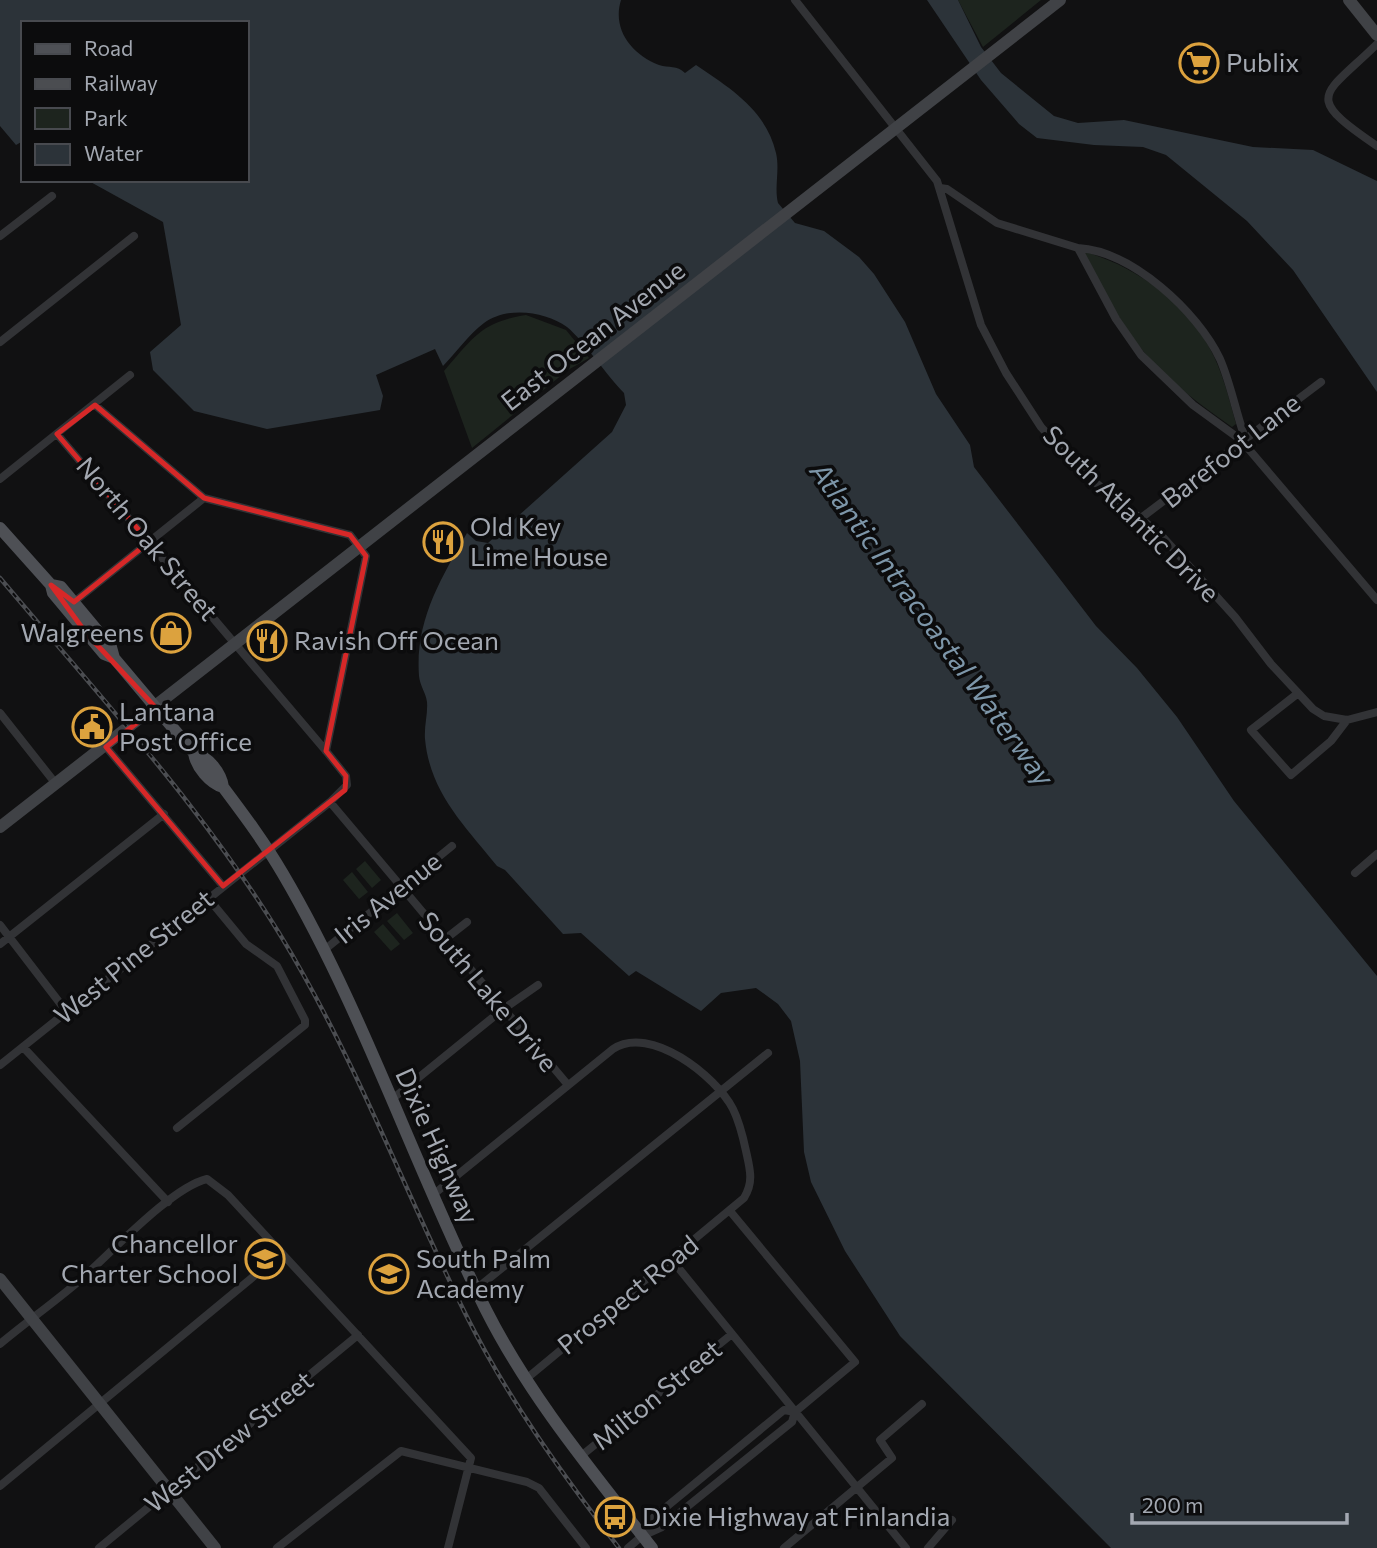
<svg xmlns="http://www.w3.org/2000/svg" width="1377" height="1548" font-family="Commissioner,sans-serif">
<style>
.green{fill:#1d241e}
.water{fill:#2c3339}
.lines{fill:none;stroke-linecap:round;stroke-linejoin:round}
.street{stroke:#323336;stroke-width:8}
.secondary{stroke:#404246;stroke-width:12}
.primary{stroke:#4e5055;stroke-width:12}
.rail-casing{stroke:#4b4d51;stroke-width:4.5}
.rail{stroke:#0c0c0d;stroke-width:2;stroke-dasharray:5;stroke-linecap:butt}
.marked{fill:none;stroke:#d62828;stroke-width:5;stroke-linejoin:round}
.labels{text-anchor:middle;stroke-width:7;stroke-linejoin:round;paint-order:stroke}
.poi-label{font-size:26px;fill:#a3a8b1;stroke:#0c0c0d;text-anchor:start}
.street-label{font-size:26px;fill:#a3a8b1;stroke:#0c0c0d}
.water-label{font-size:28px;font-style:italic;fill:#7d96a9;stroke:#0c0c0d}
</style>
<rect width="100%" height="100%" fill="#111112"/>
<path class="green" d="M958,0h83l-58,47z
M1082,251c51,14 102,49 127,96 13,23 20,51 27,77l-4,3c-30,-21 -60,-43 -84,-70 -27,-31 -46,-70 -66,-106z
M526,315l40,15 23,28 -21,12 -96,78 -28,-77c29,-33 37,-49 82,-56z
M365,861l16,19 -9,8 -16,-19z
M352,872l16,20 -9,7 -16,-19z
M397,913l16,20 -9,7 -17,-19z
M383,924l17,20 -9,7 -17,-19z"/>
<path class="water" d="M0,0h621c-9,29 10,54 38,65 10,3 18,0 26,8l11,-8c34,23 70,45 80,88 4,17 -2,34 2,50l17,20 29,8 35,26 15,17 31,48 31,72 34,51 4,22 122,159 41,42 40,49 57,84 143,175v572h-266l-211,-212 -55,-85 -34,-69 -7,-30 -4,-91 -9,-40 -13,-17 -22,-16 -35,5 -20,18 -65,-40 -7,5 -48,-43 -18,1 -58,-64 -8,-4c-32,-40 -67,-73 -72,-127 -1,-13 3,-25 2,-37 -1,-9 -7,-16 -8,-26 -4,-55 21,-96 48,-143l9,8 12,2 124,-111 14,-27 -2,-12c-17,-17 -40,-52 -57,-66 -22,-16 -60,-21 -83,-4 -15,11 -28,30 -41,43l-8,-17 -59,26 7,21 -3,14 -113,19 -73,-18 -41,-41 -3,-18 31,-27 -18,-103 -76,-42h160v-157h-224v118l-7,4 -16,-19z
M927,0h31l23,47 20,26 53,43 24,7 46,-3 129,27 60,3 64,31v211l-84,-122 -46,-49 -81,-66 -23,-8 -49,-2 -57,-7 -18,-14 -38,-44z"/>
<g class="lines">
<path class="street" d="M795,0l142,181 44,144 25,48 35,54 46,49 73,58 75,83 36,47 42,45 11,7 23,4 30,-8
M1377,44c-54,53 -75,51 0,102
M940,188l7,1 50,34 81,25 38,71 25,36 52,50 48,35 136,160
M0,236l52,-40
M1078,248c54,3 120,64 142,111 10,23 15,49 23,73l-2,8
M0,342l134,-106
M95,405l109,93 146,37 16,21 -40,195
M0,479l130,-104
M1141,518l180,-136
M74,602l130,-104
M1297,694l-46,36 40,45 40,-34 16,-21
M0,713l56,71
M106,747l117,139
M330,802l238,283
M1355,873l22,-19
M0,925l66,86
M444,940l23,-18
M0,944l164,-130
M323,951l129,-105
M23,1047l145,155
M0,1065l330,-263 17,-17 -1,-9 -20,-25 -269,-317
M391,1100l111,-90 36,-25
M177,1128l128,-103v-5l-28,-54 -31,-22 -38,-46
M434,1194l179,-145c37,-25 103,27 120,60 7,14 10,28 13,42 4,18 8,31 -2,47l-218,181
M672,1260l234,288
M476,1289l292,-236
M0,1344c24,-20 49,-38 72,-57 33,-27 97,-99 135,-108l21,16 243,263 -23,90
M581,1456l151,-122
M0,1486l282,-233
M642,1536l6,-14 136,-112 11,2
M99,1548l259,-213
M277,1548l124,-97 126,31 12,6 47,60
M628,1548l14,-12 20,-9 130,-105 3,-10 60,-50 -125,-151
M784,1548l108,-90 -12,-18 42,-36
M928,1548l24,-28"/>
<path class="secondary" d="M1349,0l28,35
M0,827l1060,-827
M0,1279l215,269"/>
<path class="primary" d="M0,528l51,57 2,8 51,61 10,4
M51,585l10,2 50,60 3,11 80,95c2,14 16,30 29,34
M194,753c14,3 27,20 29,34 21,28 42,56 60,87 80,136 132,294 203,436 44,87 106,161 166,238"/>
<g class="rail-casing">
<path id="rail" d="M0,578c107,127 222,250 303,396 62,110 107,228 163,341 42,84 96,159 153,233"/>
</g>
<use href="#rail" class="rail"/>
</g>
<path class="marked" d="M95,405l109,93 146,37 16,21 -40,195 20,25 -1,14 -122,96 -117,-139 50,-39 -70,-75 -35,-48 23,17 75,-60 -92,-108z"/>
<defs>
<g id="supermarket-ring" transform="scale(2.0125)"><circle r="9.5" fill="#0c0c0d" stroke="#dca23e" stroke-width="1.5"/><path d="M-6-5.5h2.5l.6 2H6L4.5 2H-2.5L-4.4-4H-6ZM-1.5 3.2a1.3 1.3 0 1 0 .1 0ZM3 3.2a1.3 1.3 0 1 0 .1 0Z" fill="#dca23e"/></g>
<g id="restaurant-ring" transform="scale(2.0125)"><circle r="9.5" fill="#0c0c0d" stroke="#dca23e" stroke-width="1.5"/><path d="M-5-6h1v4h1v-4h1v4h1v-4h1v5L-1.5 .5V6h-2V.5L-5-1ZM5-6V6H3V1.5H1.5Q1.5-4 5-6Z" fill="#dca23e"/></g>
<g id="shop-ring" transform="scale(2.0125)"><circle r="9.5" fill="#0c0c0d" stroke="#dca23e" stroke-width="1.5"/><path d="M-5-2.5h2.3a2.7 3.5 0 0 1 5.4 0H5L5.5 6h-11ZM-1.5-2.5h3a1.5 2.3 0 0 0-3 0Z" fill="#dca23e"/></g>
<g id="civic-ring" transform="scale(2.0125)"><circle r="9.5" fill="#0c0c0d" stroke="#dca23e" stroke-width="1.5"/><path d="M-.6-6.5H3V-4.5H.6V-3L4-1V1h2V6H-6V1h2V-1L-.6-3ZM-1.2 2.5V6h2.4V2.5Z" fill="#dca23e"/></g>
<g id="school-ring" transform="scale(2.0125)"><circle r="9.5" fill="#0c0c0d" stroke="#dca23e" stroke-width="1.5"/><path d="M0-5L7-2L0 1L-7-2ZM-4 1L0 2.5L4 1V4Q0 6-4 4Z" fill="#dca23e"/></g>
<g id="bus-ring" transform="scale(2.0125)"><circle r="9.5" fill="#0c0c0d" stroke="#dca23e" stroke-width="1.5"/><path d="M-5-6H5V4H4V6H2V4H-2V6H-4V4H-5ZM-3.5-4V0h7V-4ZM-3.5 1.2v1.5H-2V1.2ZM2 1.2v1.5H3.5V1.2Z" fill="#dca23e"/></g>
</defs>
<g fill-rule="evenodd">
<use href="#supermarket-ring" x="1199" y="63"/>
<use href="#restaurant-ring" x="443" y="542"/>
<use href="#shop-ring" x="171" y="633"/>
<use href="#restaurant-ring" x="267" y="641"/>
<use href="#civic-ring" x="92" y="727"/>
<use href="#school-ring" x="265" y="1259"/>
<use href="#school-ring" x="389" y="1274"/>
<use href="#bus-ring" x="615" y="1517"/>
</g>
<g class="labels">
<g class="poi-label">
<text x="1226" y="72">Publix</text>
<text x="470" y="536">Old Key<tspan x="470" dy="30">Lime House</tspan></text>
<text x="144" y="642" text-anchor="end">Walgreens</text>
<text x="294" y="650">Ravish Off Ocean</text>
<text x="119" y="721">Lantana<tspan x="119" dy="30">Post Office</tspan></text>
<text x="238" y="1253" text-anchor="end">Chancellor<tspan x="238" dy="30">Charter School</tspan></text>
<text x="416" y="1268">South Palm<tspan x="416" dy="30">Academy</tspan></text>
<text x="642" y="1526">Dixie Highway at Finlandia</text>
</g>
<g class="street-label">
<text transform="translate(593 336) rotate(-38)" y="9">East Ocean Avenue</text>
<text transform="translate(1231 451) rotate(-38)" y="9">Barefoot Lane</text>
<text transform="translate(1131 514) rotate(45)" y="9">South Atlantic Drive</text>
<text transform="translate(147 539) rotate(50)" y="9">North Oak Street</text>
<text transform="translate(388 898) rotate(-39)" y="9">Iris Avenue</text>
<text transform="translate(134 957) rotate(-39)" y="9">West Pine Street</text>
<text transform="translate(488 992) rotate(50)" y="9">South Lake Drive</text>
<text transform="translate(437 1146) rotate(66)" y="9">Dixie Highway</text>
<text transform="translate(628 1295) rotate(-39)" y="9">Prospect Road</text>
<text transform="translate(657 1395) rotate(-39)" y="9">Milton Street</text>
<text transform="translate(229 1442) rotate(-39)" y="9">West Drew Street</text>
</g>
<g class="water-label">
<text transform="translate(932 624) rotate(54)" y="10">Atlantic Intracoastal Waterway</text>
</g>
</g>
<rect x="21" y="21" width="228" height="161" fill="#0c0c0d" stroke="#484a4f" stroke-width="2"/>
<rect x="35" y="44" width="35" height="10" fill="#4e5055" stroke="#484a4f" stroke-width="2"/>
<text x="84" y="56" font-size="21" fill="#a3a8b1">Road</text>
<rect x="35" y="79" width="35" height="10" fill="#4b4d51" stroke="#484a4f" stroke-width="2"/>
<text x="84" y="91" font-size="21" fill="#a3a8b1">Railway</text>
<rect x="35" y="108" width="35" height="21" fill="#1d241e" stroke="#484a4f" stroke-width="2"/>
<text x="84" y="126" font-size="21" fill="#a3a8b1">Park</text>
<rect x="35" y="144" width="35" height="21" fill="#2c3339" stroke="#484a4f" stroke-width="2"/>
<text x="84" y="161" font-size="21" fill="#a3a8b1">Water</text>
<path d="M1132 1513v10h215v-10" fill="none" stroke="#a3a8b1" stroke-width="3.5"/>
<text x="1142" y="1513" font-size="21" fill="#a3a8b1" stroke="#0c0c0d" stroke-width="5" paint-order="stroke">200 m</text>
</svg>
